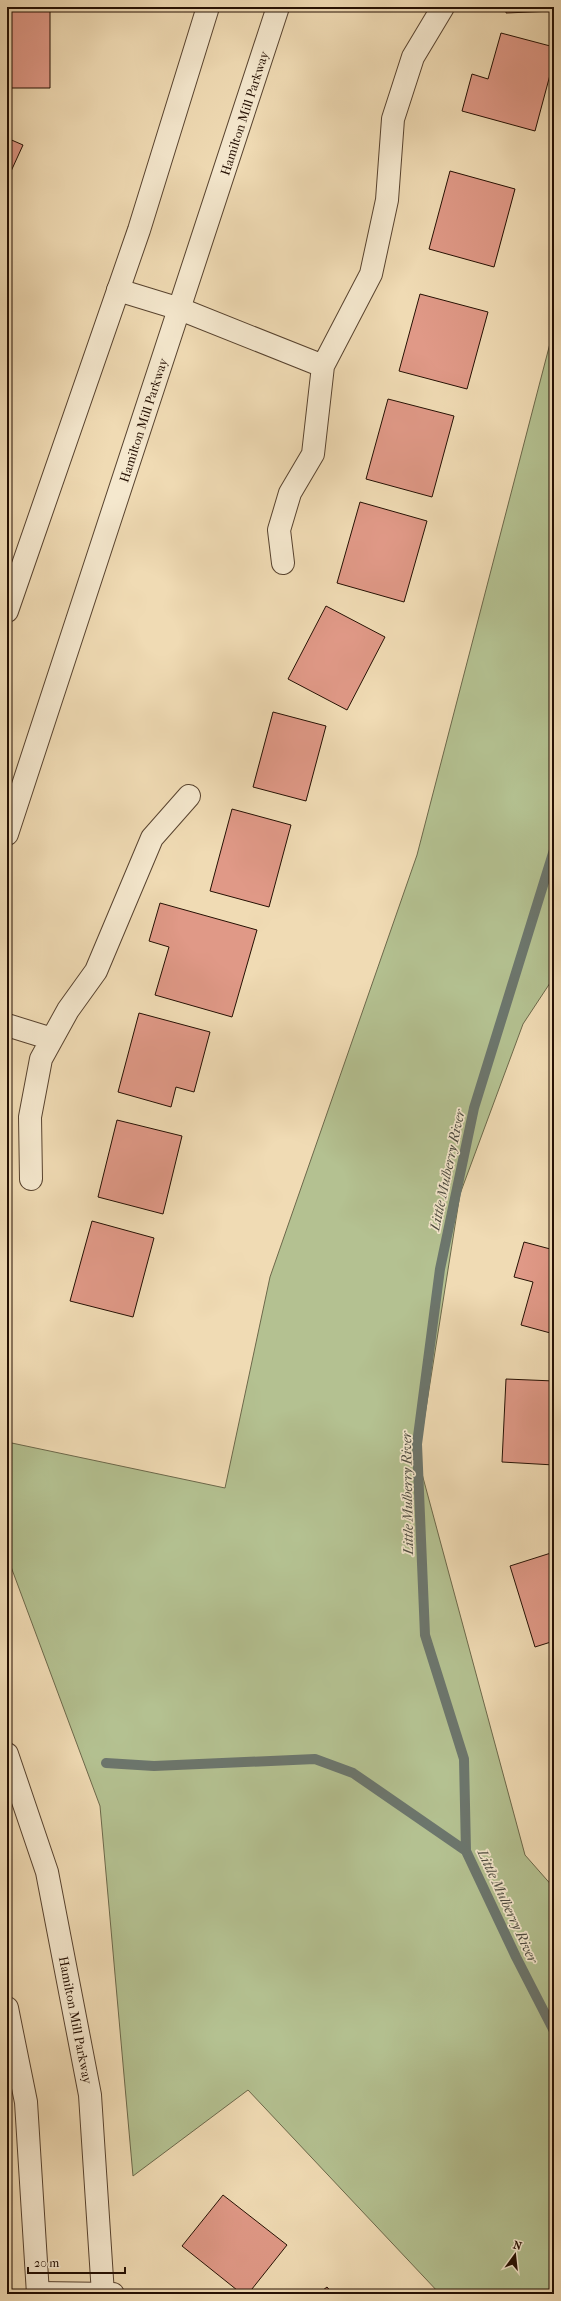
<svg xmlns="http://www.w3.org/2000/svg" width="561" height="2301" font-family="'IM FELL French Canon',serif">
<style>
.green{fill:#b4c191;stroke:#6c684a}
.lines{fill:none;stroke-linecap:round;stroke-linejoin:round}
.stream{stroke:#6c766d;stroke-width:10}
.building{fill:#e09987;stroke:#251003}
.minor-casing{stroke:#58432f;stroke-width:24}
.tertiary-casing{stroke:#58432f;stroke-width:24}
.minor{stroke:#f5e8ce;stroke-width:22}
.tertiary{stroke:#f5e8ce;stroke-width:22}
.labels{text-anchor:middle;stroke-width:3.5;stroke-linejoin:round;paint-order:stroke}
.street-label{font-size:13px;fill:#251003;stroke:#f5e8ce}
.water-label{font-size:14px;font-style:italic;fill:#4e4c41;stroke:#f5e8ce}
</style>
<rect width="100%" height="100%" fill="#f0dbb4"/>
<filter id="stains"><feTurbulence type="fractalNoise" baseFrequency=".005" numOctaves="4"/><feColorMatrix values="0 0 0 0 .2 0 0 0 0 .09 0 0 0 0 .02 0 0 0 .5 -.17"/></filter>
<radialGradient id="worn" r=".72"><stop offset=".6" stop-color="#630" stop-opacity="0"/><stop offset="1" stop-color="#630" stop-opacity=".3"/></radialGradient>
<path class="green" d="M554,328v649l-31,47 -63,170 -42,265 107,396 29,33v406h-114l-192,-204 -115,86 -33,-370 -93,-250v-114l218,46 45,-211 147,-422z
M7,2234l4,60h-4z"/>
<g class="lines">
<path class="stream" d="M554,850l-80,258 -34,161 -23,175 8,191 39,124 2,92 50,106 38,74
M106,1763l48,3 161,-7 38,14 113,78"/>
</g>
<path class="building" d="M7,7h43v81h-43z
M506,7h48v4l-48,2z
M501,33l53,14v13l-19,71 -73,-20 10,-37 16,5z
M7,138l16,7 -16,35z
M450,171l65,18 -21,78 -65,-18z
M420,294l68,18 -21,77 -68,-18z
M388,399l66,17 -22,81 -66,-18z
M360,502l67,19 -23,81 -67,-19z
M326,606l59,31 -38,73 -59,-31z
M273,712l53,14 -20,75 -53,-14z
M232,809l59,16 -22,82 -59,-16z
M160,903l97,27 -25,87 -77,-22 14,-48 -20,-6z
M139,1013l71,19 -16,60 -18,-5 -5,20 -53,-15z
M117,1120l65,16 -19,78 -65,-17z
M92,1221l62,17 -21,79 -63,-16z
M524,1242l30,8v84l-33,-9 12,-43 -19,-5z
M506,1379l48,2v84l-52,-3z
M554,1552v89l-19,6 -25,-81z
M223,2195l64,50 -39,49h-6l-60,-48z
M327,2287l6,7h-15z"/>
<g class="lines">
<g class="minor-casing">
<path id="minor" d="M118,290l62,19 143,57
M283,563l-4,-33 11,-37 23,-39 10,-88 48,-92 16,-74 6,-81 20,-62 30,-50
M7,1025l45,14
M31,1179l-1,-62 11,-58 27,-49 28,-39 56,-133 37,-42
M38,2293l75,1"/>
</g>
<g class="tertiary-casing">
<path id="tertiary" d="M7,611l132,-381 69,-223
M7,834l271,-827
M7,1754l40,118 43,223 13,199
M7,2008l19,94 12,192"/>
</g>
<use href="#minor" class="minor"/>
<use href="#tertiary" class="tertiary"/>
</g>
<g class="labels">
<g class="street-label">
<text transform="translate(244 113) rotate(-72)" y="5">Hamilton Mill Parkway</text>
<text transform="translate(143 420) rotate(-72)" y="5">Hamilton Mill Parkway</text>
<text transform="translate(76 2020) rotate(79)" y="5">Hamilton Mill Parkway</text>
</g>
<g class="water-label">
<text transform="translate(447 1170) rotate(-78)" y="5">Little Mulberry River</text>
<text transform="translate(407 1493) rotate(-91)" y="5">Little Mulberry River</text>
<text transform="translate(508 1906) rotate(65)" y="5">Little Mulberry River</text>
</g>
</g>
<rect width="561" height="2301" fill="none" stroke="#f0dbb4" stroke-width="24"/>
<rect x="8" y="8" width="545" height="2285" fill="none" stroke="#251003" stroke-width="2"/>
<rect x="12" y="12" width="537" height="2277" fill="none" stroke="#251003"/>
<g transform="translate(515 2255) rotate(15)" stroke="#f5e8ce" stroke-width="3" paint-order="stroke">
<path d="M0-3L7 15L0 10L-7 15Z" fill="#251003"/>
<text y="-6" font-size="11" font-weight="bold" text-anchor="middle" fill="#251003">N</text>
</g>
<path d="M28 2267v6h97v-6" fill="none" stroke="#251003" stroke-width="2"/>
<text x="34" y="2267" font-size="12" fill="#251003" stroke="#f5e8ce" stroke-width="3" paint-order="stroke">20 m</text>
<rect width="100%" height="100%" filter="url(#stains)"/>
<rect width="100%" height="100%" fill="url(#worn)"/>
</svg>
